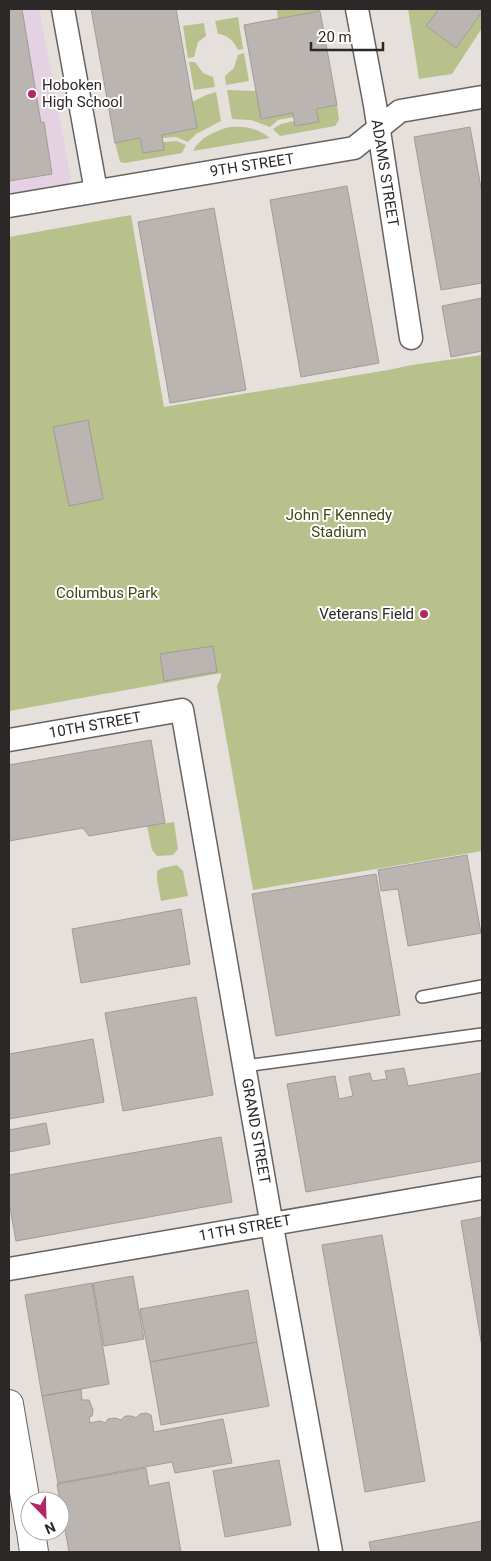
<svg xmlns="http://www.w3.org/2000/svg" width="491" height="1561" font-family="Roboto,sans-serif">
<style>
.education{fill:#e4d1e2}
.green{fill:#b8c08b}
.building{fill:#bbb5b2;stroke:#a19b97}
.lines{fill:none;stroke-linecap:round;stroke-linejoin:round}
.service-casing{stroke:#696360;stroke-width:14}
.minor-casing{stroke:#696360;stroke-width:25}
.tertiary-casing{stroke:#696360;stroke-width:30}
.service{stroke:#fff;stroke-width:11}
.minor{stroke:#fff;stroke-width:22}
.tertiary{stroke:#fff;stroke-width:28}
.poi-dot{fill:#b22764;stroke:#fff;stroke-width:2}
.labels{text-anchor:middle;stroke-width:4;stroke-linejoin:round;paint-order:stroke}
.poi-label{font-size:15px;fill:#2b2827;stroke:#fff;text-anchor:start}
.street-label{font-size:15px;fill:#2b2827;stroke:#fff}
.park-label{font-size:15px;fill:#404614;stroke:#fff}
</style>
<rect width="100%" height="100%" fill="#e6e0dd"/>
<path class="education" d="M9,9h30l32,170 -2,4 -3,2 -57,10z"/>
<path class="green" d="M284,9h36v2l-42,8 -1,-9z
M408,9h31l-13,17 30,22 26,-36v16l-30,46 -33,5z
M238,17l5,32 -5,1c-4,-9 -10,-15 -20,-16l-3,-13z
M204,23l2,13 -8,6 -4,15 -6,1 -5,-32z
M244,53l5,28 -23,4 -1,-9 9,-8 4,-13z
M189,62h6l8,11 10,4 2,10 -21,3z
M227,90l29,1 5,28 32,-6 1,4 -16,3 -8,7 -19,-7 -19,-1z
M216,92l5,29 -25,13 -8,8 -12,-5 -14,1v-3l35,-7 -5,-26 14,-7z
M337,105l2,15 -4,6 -55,10 -7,-7 8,-5 13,-3 2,5 22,-4 -2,-13z
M230,127c15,-1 28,1 40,11l-77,13c7,-14 22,-20 37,-24z
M140,138l3,15 21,-3 -1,-8 14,-1 9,4 -4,8 -57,10 -5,-1 -5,-19z
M131,215l33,192 224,-37 24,-5 70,-10v496l-229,39 -36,-204 4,-9v-4l-212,38v-474z
M174,822l4,27 -5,6 -16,1 -5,-6 -5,-24z
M177,865l6,6 5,25 -27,5 -4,-21v-9l5,-3z"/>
<path class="building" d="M9,9h13l19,114 3,-1 8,52 -43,7z
M91,9h85l21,119 -35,7 2,15 -21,3 -3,-15 -25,5z
M439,9h43v3l-26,36 -30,-22z
M320,11l17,94 -21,4 3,13 -24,4 -2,-13 -32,6 -17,-94z
M470,127l12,66v90l-41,7 -27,-153z
M347,186l32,177 -78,14 -31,-177z
M214,208l32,182 -76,13 -32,-181z
M482,298v53l-31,6 -9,-51z
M88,420l15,79 -34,7 -16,-79z
M213,646l4,26 -53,9 -4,-27z
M151,740l14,83 -76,13 -6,-8 -74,13v-76z
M467,855l14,78 -73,13 -10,-57 -17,2 -3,-21z
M376,874l24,141 -124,21 -24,-142z
M181,909l9,55 -109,19 -9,-54z
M196,997l17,98 -90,16 -18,-98z
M93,1039l11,63 -95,17v-65z
M404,1068l4,18 74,-13v88l-176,31 -19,-108 48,-8 4,23 14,-3 -4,-19 21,-4 2,8 15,-2 -2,-8z
M46,1123l4,21 -41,8v-22z
M221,1137l11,65 -216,39 -7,-39v-27z
M482,1217v130l-21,-126z
M382,1235l43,246 -60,11 -43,-247z
M133,1276l11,63 -40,7 -11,-63z
M92,1283l17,101 -67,12 -17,-101z
M248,1290l9,52 -107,20 -10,-53z
M257,1342l12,64 -108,19 -11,-63z
M81,1389l1,11h7l4,10 -1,6 -3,1 1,6 10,-2 5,2 3,-4 7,-1 6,2 4,-4h7l4,2 4,-4 6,-1 5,2 3,17 69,-13 9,44 -57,10 -3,-11 -114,21 -16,-87z
M279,1460l12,65 -66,12 -12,-66z
M146,1468l3,18 20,-4 12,70h-112l-12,-68z
M482,1521v31h-111l-2,-10z"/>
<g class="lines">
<g class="service-casing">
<path id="service" d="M422,997l60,-11
M245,1066l237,-32"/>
</g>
<g class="minor-casing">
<path id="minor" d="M63,9l33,182
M357,9l18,96 36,233
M9,206l345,-58 46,-37 82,-14
M9,740l173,-30 94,539 55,303
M9,1269l473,-81"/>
</g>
<g class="tertiary-casing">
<path id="tertiary" d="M9,1404l21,123
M31,1531l3,21"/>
</g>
<use href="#service" class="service"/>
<use href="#minor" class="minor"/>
<use href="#tertiary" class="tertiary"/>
</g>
<g class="poi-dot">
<circle cx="32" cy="94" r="5"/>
<circle cx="424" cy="614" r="5"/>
</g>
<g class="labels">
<g class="poi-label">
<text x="42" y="90">Hoboken<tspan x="42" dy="17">High School</tspan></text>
<text x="414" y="619" text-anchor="end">Veterans Field</text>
</g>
<g class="street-label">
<text transform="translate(252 165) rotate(-9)" y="5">9TH STREET</text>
<text transform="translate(385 173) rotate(81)" y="5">ADAMS STREET</text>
<text transform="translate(95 725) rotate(-10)" y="5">10TH STREET</text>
<text transform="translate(256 1131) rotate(80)" y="5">GRAND STREET</text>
<text transform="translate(245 1228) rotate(-10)" y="5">11TH STREET</text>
</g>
<g class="park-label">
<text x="339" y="520">John F Kennedy<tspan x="339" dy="17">Stadium</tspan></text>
<text x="107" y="598">Columbus Park</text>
</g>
</g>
<rect width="491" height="1561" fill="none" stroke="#2b2827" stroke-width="20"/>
<g transform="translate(45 1516) rotate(157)"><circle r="24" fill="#ffffff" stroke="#aaa9a9"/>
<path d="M0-4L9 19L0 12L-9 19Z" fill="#b22764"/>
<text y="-8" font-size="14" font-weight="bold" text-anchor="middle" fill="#2b2827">N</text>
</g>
<path d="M311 42v8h72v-8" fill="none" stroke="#2b2827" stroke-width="2.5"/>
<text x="318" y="42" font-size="15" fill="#2b2827" stroke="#ffffff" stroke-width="4" paint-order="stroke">20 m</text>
</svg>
